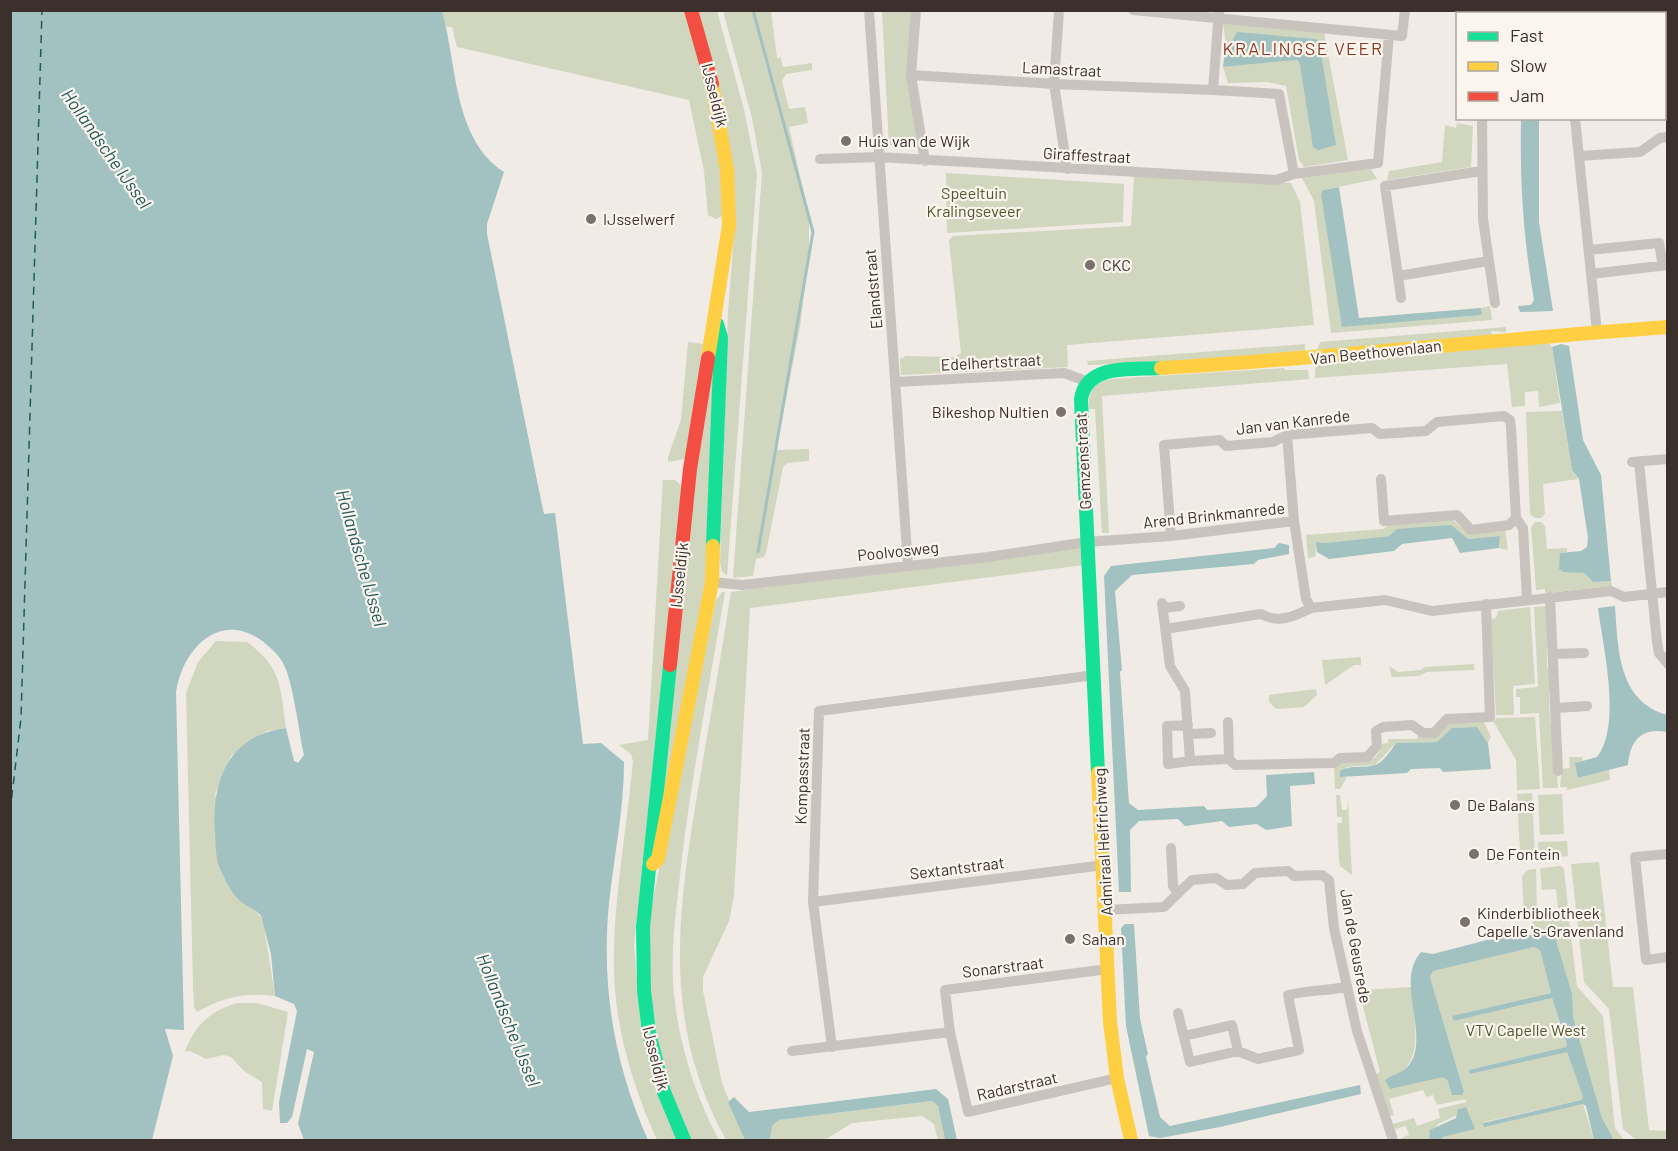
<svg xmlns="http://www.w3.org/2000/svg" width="1678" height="1151" font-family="Barlow,sans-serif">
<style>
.green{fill:#d1d6bf}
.water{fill:#a1c2c1}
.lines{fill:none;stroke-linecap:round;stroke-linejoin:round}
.stream{stroke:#a1c2c1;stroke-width:3}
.ferry{stroke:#1f5a5e;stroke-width:1.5;stroke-dasharray:8 6;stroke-linecap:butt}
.street{stroke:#c9c3be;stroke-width:10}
.fast{stroke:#16e098;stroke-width:14}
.slow{stroke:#ffcf43;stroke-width:14}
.jam{stroke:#f24e42;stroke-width:14}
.poi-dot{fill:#7a716c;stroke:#fbf5ee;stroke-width:2}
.labels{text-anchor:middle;stroke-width:4.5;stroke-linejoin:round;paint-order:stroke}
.street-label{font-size:16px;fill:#3b302b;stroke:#fbf5ee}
.poi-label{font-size:16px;fill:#3b302b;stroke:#fbf5ee;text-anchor:start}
.park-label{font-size:16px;fill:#4a5a2e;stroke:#fbf5ee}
.neighbourhood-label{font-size:18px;letter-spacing:1.5px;fill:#8c3b22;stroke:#fbf5ee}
.water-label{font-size:18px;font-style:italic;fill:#1f5a5e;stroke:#fbf5ee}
</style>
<rect width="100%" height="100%" fill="#f0ebe5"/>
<path class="green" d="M442,11h244l29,104 9,100 -8,4 -8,-4 -4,-44 -15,-71 -232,-53 -5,-20h-6z
M696,11h21l27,98 13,65 -30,402 -5,-5 -2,-8 8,-252 6,-74z
M723,11h48l6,47h4l2,9 29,-4v7l-26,4 -4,7 7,28 16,-2 3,16 -19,4 20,89v35l-9,76 -24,123 33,-1v12l-22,2 -4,4 -17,86 -2,4 -8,2 -3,17 -20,2 29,-405 -10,-55z
M882,11h31l6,137 -30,-3z
M1270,22l53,5 25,133 -44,7 -5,-7 -13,-74 -18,-4 -40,1 -5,-16 73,-7 4,5 19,-24 -3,-2 -79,-6 -6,10h-5l-3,-19z
M1457,123l16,3 -2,41 -84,13 2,-9 53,-9 3,-37 11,3z
M1371,169l6,10 -54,11 19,136 140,-11 -1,-7 9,-2 2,14 -161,13 -17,-132 -12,-23z
M946,173l178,11 -1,38 -176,11z
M1134,176l157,7 9,19 14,123 -247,20 1,22 -167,8 -1,-16 6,-3 49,1 6,-4 -12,-113 4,-4 178,-10z
M1506,327v5l-15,-1 1,6 -175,13 3,-8z
M688,342l15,2 -18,115 -17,3v-5l13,-37z
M1548,342l4,5 8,56 -21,4 -1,-16 -13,1v14l-13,1 -5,-43 -192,14v-10l4,-3z
M1305,344v8l-110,9 -107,4 -1,-4z
M713,359l-4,203 -50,261 29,-306z
M1284,368l1,2h23l1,9 -207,17 7,137h-7l-7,-124h-6c-1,-17 4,-26 22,-30z
M1562,411l10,59 6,9 -35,5 2,30 -4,4h-6l-5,-4 -4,-102z
M663,480h12l7,6 -48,459 7,83 37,112h-21c-24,-53 -42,-112 -43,-171 -1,-69 13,-140 19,-208l-2,-7 -12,-9 29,-5z
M1452,519l16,14 37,-4 3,21 -9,-2 1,-12 -32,3 -70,-10 -9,7 -63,7 -9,-1 -2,15 -7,1 -2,-23 77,-6 8,-6z
M1535,522h6l4,4 2,23 20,-1v4l-7,1 15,18 9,2 9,9 18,-1 1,5 -67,7v-4l-9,1 -5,-63z
M1076,546l7,3 1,16 -334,43 -16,288 -5,25 -26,56v14l19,92 23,57h-19c-64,-117 -49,-225 -28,-350 11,-66 23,-132 33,-198z
M722,592h3c-15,89 -32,176 -43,265 -4,41 -11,82 -9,123 3,55 20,112 46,160h-31l-17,-45 -18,-74 -6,-94 69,-327z
M1547,606v61l4,4 1,19 -3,3 1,29 4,3 4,63h-15l-4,-75 -19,1v-17h-4v-8l22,-2 -4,-80z
M1530,607l5,77 -22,2 1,29h-18l-5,-96 5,-1 2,-7z
M216,641l31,1c36,27 33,45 39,86l-19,3 -36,25 -16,38 26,108 12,6 10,12 12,76c-30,-4 -52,1 -78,16l-3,-5 -1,-22 -7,-292 12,-31z
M1361,657v8h-7l-29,20 -3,-25z
M1474,664v6l-47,2 -8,4 -27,1 -3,-11 9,6 23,-2 4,-3z
M1316,689l1,6 -13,12 -28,2 -7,-7v-7z
M1535,717l5,72 -23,1 -1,-30 -23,-39 3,-3z
M1484,722l7,15 -3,6 -11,-16 -25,1 -15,14 -41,1 -21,22 -28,2 -7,10h7l-7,12h-5l-1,-23 7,-4 33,-4 7,-8v-6l7,-1v-4h29l1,-4 33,-12z
M1569,757h13l1,6 -7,1 2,14 31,-8 1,10 -43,10v-3h-7l2,-18 8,-1z
M1532,793l3,67h-6l-5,-10h-4l-3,-56z
M1562,794l2,40 -24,1 -2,-40z
M1336,795h4l2,15h5l1,-10 4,75 -12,-9 -1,-5 -2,-38h5v-6h-5z
M1567,841l1,15 -29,3 -1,-17z
M1599,862l14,125h20l16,143 18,1v9h-31l-13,-11 -14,-120 -25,-27 -13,-118z
M1561,866l3,3 4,39h-10l-2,-19 -14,1 -2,-22z
M1536,869l1,50 18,-1v-4l13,-2 9,74 26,30 12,112 9,12h-10l-12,-22 -30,-100v-25l-17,-56 -6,-4 -15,2 -2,-19h-8l-2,-40 6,-6z
M1534,947l6,3 11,43 -98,23 1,5 98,-23 15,46 -1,3 -98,23 2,4 97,-23 16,46 -2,3 -97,22v4l99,-22 11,36h-153l1,-3 32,-8 -17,-14 -19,9 -9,16h-27l-1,-2 8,-3 -3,-9 -11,3 -2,-5 21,-6 3,8 23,-8 -2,-9 29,-7 -2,-3 -28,6 -4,-10 -7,2 -3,-7 -34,9 5,16 -4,1 -14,-42 4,-2 -20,-77 3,-5 48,-3c2,31 17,81 -23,91l56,-1 18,18 2,-3 -34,-115 3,-6z
M237,1003h20l31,9 -16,99 -9,-2 -1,-27 -18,-11 -13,-14 -7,-2 -18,4 -16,-8 -5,1c9,-26 25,-41 52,-49z
M932,1101l6,5 7,34h-7l-4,-16 -12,-8 -70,7 -24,15 -11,2h-47l2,-14 7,-6z"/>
<path class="water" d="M10,11h432c15,52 11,128 62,161l-17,52v10l55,271 2,9 11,-1 28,231 18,-1 23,19c0,47 -10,95 -15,141 -8,84 5,161 39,237h-344l-6,-16 16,-72 -7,-3 -15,68 -5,6h-7l-1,-21 18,-91 -3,-7 -19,-8 -4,-42 -10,-38c-6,-8 -15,-9 -22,-16 -7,-7 -13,-18 -17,-27 -7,-12 -6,-27 -7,-41 -4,-51 14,-97 71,-104l8,33 4,2 6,-8c-5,-22 -11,-73 -20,-90 -4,-9 -11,-15 -18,-21 -43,-36 -83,2 -90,48l8,338 -19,-1 8,27 -21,84h-141z
M1237,32l79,7 3,2 17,104 -18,5 -5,-3 -13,-82 -3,-5 -74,7 3,-24h5z
M1521,119h18v103l14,89 -33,1 -2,-6 13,-1 3,-5c-11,-65 -14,-116 -13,-181z
M1339,187l20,131 122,-10 1,7 -140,12 -21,-133 2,-4z
M1561,344l8,2 14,94 18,35 10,106 -18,1 -9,-9 -21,-1 -4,-3 1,-16 21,-2 6,-4 1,-9 -9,-59 -7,-9 -20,-123z
M1451,525l17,14 32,-3 -1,12 -39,5 -8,-15 -50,6 -8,7 -65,8 -12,-7 -1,-10 10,1 63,-7 8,-7z
M1279,543l10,2v9l-31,6 -4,4 -122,11 -17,16 7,79 -2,2 9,131 9,7 66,-4 3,4 49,-3 11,-11 -1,-21 48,-3 1,12 -25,2 2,40 -26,4 -9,-6 -28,3 -7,-6 -37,5 -7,-7 -39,2 -9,9 1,62h-12l-15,-316 7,-10 163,-18z
M1615,606c3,43 3,95 52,109v17c-25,-5 -37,8 -39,33l-50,13 -3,-15 22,-6c25,-32 6,-110 1,-149z
M1477,727l11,16 3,26 -48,3 -3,-4 -29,1 -4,4 -67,4v-6c11,-7 23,-2 35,-6 8,-2 16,-15 21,-22l41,-1 15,-14z
M1125,924h9l6,95 8,35 -2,3 14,60 10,9 190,-41 1,9 -141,33 -60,11 -11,-2 -23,-110 -5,-98z
M1549,933l6,4 17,56 1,25 29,100 12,22h-20l-8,-34 -3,-2 -99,23 -1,-4 98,-23 2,-3 -16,-45 -97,22 -2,-4 98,-23 1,-3 -15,-46 -98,23 -2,-5 99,-23 -11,-43 -6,-3 -101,24 -3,6 34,115 -2,3h-10l-4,-14 -5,-4 -53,12 -5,-9c8,-6 17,-6 24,-15 22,-29 -15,-83 12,-113l12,2 54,-14z
M936,1089l12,10 9,41h-12l-7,-34 -6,-5 -153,19 -7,6 -2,14h-25l-17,-38 6,-5 15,15z
M1466,1107l9,22 -32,8 -2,3h-12l1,-10 26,-12 2,-9z"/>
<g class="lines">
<path class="stream" d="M753,10l60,222 -55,320"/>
<path class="ferry" d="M10,812l11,-94 21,-708"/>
<path class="street" d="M869,10l39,555
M916,10l-5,65 14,86
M1059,10l-5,74 13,85
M1133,10l269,26 3,-26
M1219,10l-6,80 66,4 15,80
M1490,14v-4
M911,75l143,9 159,6
M1482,118l1,101 12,84
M1575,118l22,214
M1579,156l61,-4 20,-14 8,-1
M820,159l58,-2 398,23 18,-6 84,-11 11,-128
M1481,171l-96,15 13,90 90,-15
M1589,250l70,-7 4,23
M1591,274l77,-9
M1398,276l3,22
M896,382l168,-9 22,8
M1632,462l36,-3
M1639,462l18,180 2,11 9,11
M1381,479l3,42 73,-6 14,15 38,-5 7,-7
M1294,521l12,78 5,9 74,-8 47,11 179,-20 13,6 44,-5
M1171,536l-7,-91 56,-5 6,6 47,-4 14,-7 85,-7 8,6 46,-3 11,-9 67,-6 6,4 1,8 5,90 7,10 4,71
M712,582l31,3 245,-28 99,-15 84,-6 123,-15 -7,-86
M1550,597l8,174
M1162,603l8,63 15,25 5,70 39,-2 6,6 99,-2 6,-5 27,-1 10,-11 -1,-15 7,-4 29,-2 11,8h11l13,-14 43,-2 -4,-113
M1163,608l17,-2
M1165,629l96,-15c18,10 34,2 50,-6
M1553,654l31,-1
M1556,708l31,-2
M1228,722l1,37
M1188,725l-21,1 1,38 22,-3
M1190,734l21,-1
M1171,848l2,38 5,7
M1668,854l-33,3 11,103 22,-3
M813,902l291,-37
M1106,910l58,-3 28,-27 24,-2 11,7 16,-1 12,-11 33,-2 6,5 28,-1 7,5 5,48 23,103 36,109
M1108,969l-163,21 5,42 18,80 149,-34
M1178,1013l12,49 48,-11 20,8 41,-9 -11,-55c20,-5 38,-4 58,-8
M1184,1036l48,-11 6,26
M832,1047l-19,-145 6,-191 276,-36
M792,1051l158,-19"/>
<path class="fast" d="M713,546l8,-208 -4,-14
M670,665l-27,262 1,63 5,43 15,59 20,48
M1098,773l-17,-374c6,-36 51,-29 80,-31"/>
<path class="slow" d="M708,358l21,-133 -2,-55 -15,-86
M1161,368c169,-10 338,-29 507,-41
M1098,773l12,249 7,56 14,62
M653,864l5,-5 54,-277 1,-36"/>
<path class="jam" d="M691,10l21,74
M670,665l20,-196 18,-111"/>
</g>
<g class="poi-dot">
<circle cx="846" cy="141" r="6"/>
<circle cx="591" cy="219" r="6"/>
<circle cx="1090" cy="265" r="6"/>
<circle cx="1061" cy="412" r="6"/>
<circle cx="1455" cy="805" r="6"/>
<circle cx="1474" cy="854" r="6"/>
<circle cx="1465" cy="922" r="6"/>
<circle cx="1070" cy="939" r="6"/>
</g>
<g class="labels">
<g class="street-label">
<text transform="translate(1062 69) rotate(3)" y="6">Lamastraat</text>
<text transform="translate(715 95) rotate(76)" y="6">IJsseldijk</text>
<text transform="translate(1087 155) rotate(3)" y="6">Giraffestraat</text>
<text transform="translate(873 289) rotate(-95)" y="6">Elandstraat</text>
<text transform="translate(1376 352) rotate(-6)" y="6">Van Beethovenlaan</text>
<text transform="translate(991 362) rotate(-3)" y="6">Edelhertstraat</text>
<text transform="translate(1293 422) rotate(-7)" y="6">Jan van Kanrede</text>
<text transform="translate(1083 461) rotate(-93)" y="6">Gemzenstraat</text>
<text transform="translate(1214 515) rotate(-6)" y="6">Arend Brinkmanrede</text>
<text transform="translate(898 551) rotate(-6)" y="6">Poolvosweg</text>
<text transform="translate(679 575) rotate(-84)" y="6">IJsseldijk</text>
<text transform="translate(802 776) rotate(-88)" y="6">Kompasstraat</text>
<text transform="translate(1103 842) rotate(-93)" y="6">Admiraal Helfrichweg</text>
<text transform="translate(957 868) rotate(-7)" y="6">Sextantstraat</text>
<text transform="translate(1356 946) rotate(80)" y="6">Jan de Geusrede</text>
<text transform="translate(1003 967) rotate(-7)" y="6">Sonarstraat</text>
<text transform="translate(656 1058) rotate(76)" y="6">IJsseldijk</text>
<text transform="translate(1017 1086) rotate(-13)" y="6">Radarstraat</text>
</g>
<g class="poi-label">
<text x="858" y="147">Huis van de Wijk</text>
<text x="603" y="225">IJsselwerf</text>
<text x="1102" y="271">CKC</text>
<text x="1049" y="418" text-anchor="end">Bikeshop Nultien</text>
<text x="1467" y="811">De Balans</text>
<text x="1486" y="860">De Fontein</text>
<text x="1477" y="919">Kinderbibliotheek<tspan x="1477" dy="18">Capelle 's-Gravenland</tspan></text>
<text x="1082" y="945">Sahan</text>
</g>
<g class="park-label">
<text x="974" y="199">Speeltuin<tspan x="974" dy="18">Kralingseveer</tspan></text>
<text x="1526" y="1036">VTV Capelle West</text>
</g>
<g class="neighbourhood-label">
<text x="1303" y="55">KRALINGSE VEER</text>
</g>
<g class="water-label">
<text transform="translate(106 149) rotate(55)" y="6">Hollandsche IJssel</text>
<text transform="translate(361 558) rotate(74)" y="6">Hollandsche IJssel</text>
<text transform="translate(508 1020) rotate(68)" y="6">Hollandsche IJssel</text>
</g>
</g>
<rect width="1678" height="1151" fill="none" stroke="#3b302b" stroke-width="24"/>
<rect x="1456" y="12" width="210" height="108" fill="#fbf5ee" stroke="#aea6a0" stroke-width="1.5"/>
<rect x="1468" y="32" width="30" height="9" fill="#16e098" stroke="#aea6a0" stroke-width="1.5"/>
<text x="1510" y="42" font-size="18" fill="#3b302b">Fast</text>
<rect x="1468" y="62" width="30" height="9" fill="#ffcf43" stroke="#aea6a0" stroke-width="1.5"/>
<text x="1510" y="72" font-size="18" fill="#3b302b">Slow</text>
<rect x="1468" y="92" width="30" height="9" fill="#f24e42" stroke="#aea6a0" stroke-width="1.5"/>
<text x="1510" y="102" font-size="18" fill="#3b302b">Jam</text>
</svg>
